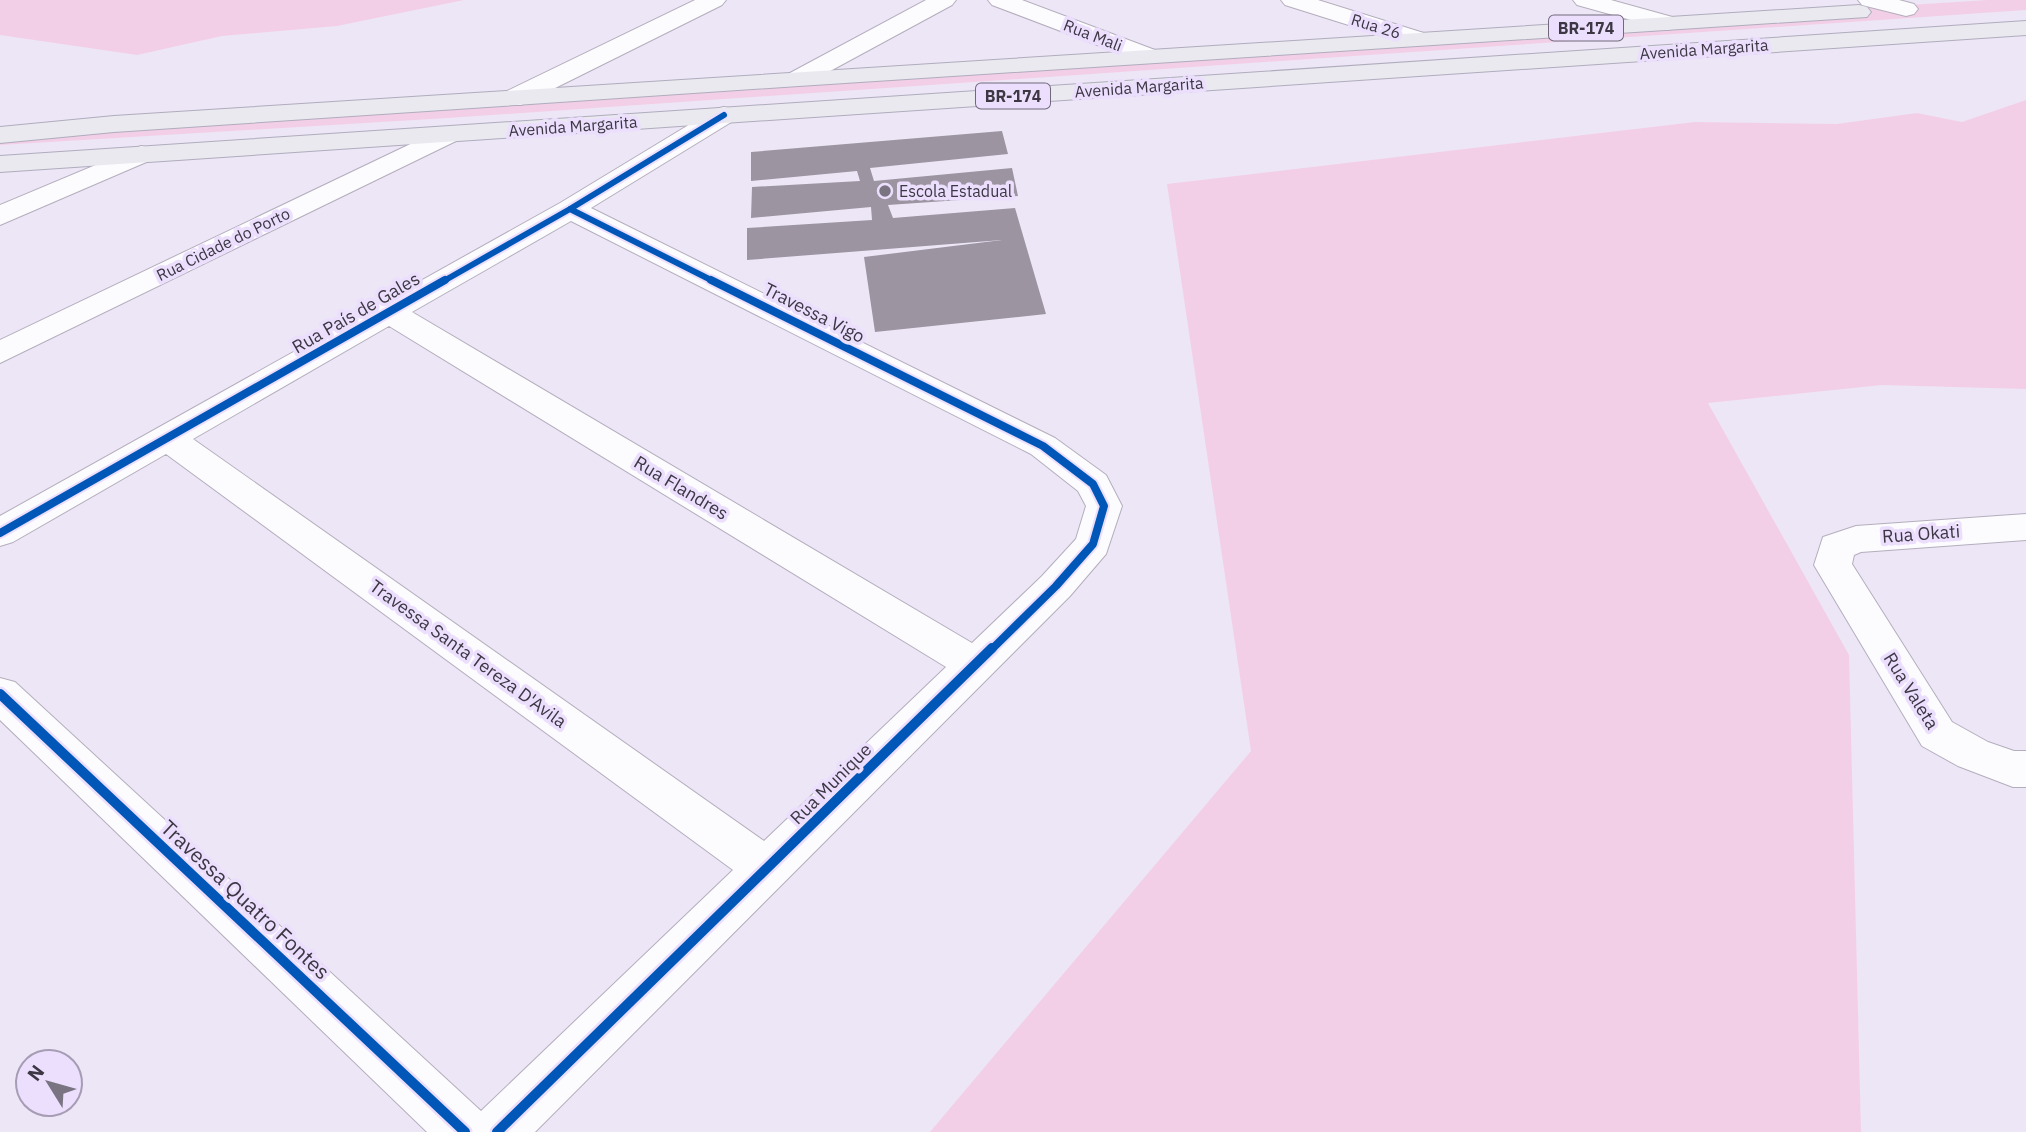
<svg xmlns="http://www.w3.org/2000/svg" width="2026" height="1132" font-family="'IBM Plex Sans',sans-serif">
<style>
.green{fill:#f3cfe7}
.building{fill:#9c94a0}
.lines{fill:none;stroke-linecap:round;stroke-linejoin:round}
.minor-casing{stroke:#b4aebc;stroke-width:2}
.major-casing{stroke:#b0acbd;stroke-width:2}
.minor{fill:#fcfbfe;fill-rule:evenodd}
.major{fill:#e9e9ef;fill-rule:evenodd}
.cycleway-far2-casing{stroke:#ecdffe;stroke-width:10}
.cycleway-far1-casing{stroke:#ecdffe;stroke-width:12}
.cycleway-casing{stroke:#ecdffe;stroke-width:15}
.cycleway-far2{stroke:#0057b8;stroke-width:6}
.cycleway-far1{stroke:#0057b8;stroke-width:8}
.cycleway{stroke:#0057b8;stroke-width:10}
.poi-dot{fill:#7a7482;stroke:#ecdffe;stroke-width:2.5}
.labels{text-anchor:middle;stroke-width:7;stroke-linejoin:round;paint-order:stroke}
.far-street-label{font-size:16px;fill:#3c3743;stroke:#ecdffe}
.shield{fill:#ecdffe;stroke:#71697b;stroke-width:2}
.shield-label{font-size:16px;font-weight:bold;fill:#3c3743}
.far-poi-label{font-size:16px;fill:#3c3743;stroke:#ecdffe;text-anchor:start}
.street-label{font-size:18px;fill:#3c3743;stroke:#ecdffe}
.near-street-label{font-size:21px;fill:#3c3743;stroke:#ecdffe}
</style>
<rect width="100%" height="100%" fill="#ede6f7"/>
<path class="green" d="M0,0h464l-127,26 -115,10 -85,19 -137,-20z
M1987,0h39v10l-1578,108 -448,27v-16z
M2026,100v289l-144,-4 -174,18 141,252 12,477h-931l321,-381 -84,-567 528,-62 142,2 80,-11 45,9z"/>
<path class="building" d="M1002,131l6,23 -138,14 4,13 138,-13 6,28 -130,9 5,13 122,-10 31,106 -171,18 -11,-75 138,-17 -255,20v-32l125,-8 -1,-13 -120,11 1,-31 108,-6 -3,-10 -106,10v-29z"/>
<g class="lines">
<g class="minor-casing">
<path id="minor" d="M695,0h31l-4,5 -201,100h-18l-4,-6 4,-6z
M926,0h30l-4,5 -144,78h-18l-4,-5 4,-5z
M988,0h34l133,50 4,5 -4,5h-18l-145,-55z
M1281,0h37l109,34 3,5 -3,5h-18l-124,-39z
M1573,0h38l65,18 3,5 -3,5 -9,2 -90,-25z
M1858,0h41l15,4 4,5 -4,5 -8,2 -44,-11z
M724,107l9,2 4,6 -4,6 -142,87 464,230 51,37 16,31 -16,48 -36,42 -535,536h-108l-427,-412v-42l15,4 466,429 252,-241 -567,-416 -153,88 -13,4v-30l560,-313 155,-94zM571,221l460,233 47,37 8,15 -10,33 -34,37 -70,67 -560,-331zM389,326l557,341 -182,174 -571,-402z
M446,127l10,2 4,6 -4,6 -456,222v-23z
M141,146l10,2 4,6 -4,6 -151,65v-20z
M2026,514v26l-165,12 -7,3 -2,9 100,158 36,20 26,9h12v36h-13l-55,-21 -36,-20 -108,-181 9,-28 33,-11z"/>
</g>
<g class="major-casing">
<path id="major" d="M1859,5l8,2 4,5 -4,5 -1068,69 -685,46 -114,11v-16l114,-11z
M2026,21v14l-2026,137v-16z"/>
</g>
<use href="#minor" class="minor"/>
<use href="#major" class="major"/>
<g class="cycleway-far2-casing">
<path id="cycleway-far2" d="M570,209l145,73
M442,282l128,-73 154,-94"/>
</g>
<g class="cycleway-far1-casing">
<path id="cycleway-far1" d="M711,280l332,166 50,38 11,22 -11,38 -37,42 -65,64
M0,533l445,-253"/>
</g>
<g class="cycleway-casing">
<path id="cycleway" d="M0,694l465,438
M497,1132l495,-484"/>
</g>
<use href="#cycleway-far2" class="cycleway-far2"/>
<use href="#cycleway-far1" class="cycleway-far1"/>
<use href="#cycleway" class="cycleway"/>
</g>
<circle class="poi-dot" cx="885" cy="191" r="7"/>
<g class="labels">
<g class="far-street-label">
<text transform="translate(1376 26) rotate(17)" y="6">Rua 26</text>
<text transform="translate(1093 35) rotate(21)" y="6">Rua Mali</text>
<text transform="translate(1704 49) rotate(-4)" y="6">Avenida Margarita</text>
<text transform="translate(1139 87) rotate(-4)" y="6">Avenida Margarita</text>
<text transform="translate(573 126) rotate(-4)" y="6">Avenida Margarita</text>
<text transform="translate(223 244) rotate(-26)" y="6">Rua Cidade do Porto</text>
</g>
<g class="shield">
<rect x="1549" y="15.5" width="74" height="25" rx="5"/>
<rect x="976" y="83.5" width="74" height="25" rx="5"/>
</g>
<g class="shield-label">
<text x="1586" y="34">BR-174</text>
<text x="1013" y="102">BR-174</text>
</g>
<g class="far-poi-label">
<text x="899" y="197">Escola Estadual</text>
</g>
<g class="street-label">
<text transform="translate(356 313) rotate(-30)" y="6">Rua País de Gales</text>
<text transform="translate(814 313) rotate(27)" y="6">Travessa Vigo</text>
<text transform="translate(681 488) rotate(31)" y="6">Rua Flandres</text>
<text transform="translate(1921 534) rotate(-4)" y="6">Rua Okati</text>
<text transform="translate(468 654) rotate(36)" y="6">Travessa Santa Tereza D'Avila</text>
<text transform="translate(1911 691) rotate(58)" y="6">Rua Valeta</text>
<text transform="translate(831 784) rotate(-45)" y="6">Rua Munique</text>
</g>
<g class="near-street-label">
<text transform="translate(245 900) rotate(43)" y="7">Travessa Quatro Fontes</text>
</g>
</g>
<g transform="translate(49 1083) rotate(307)"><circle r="33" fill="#ecdffe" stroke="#a69cb3" stroke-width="2"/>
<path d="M0-5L12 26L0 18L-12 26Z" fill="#7a7482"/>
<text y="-10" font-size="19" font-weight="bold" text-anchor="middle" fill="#3c3743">N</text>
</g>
</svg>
